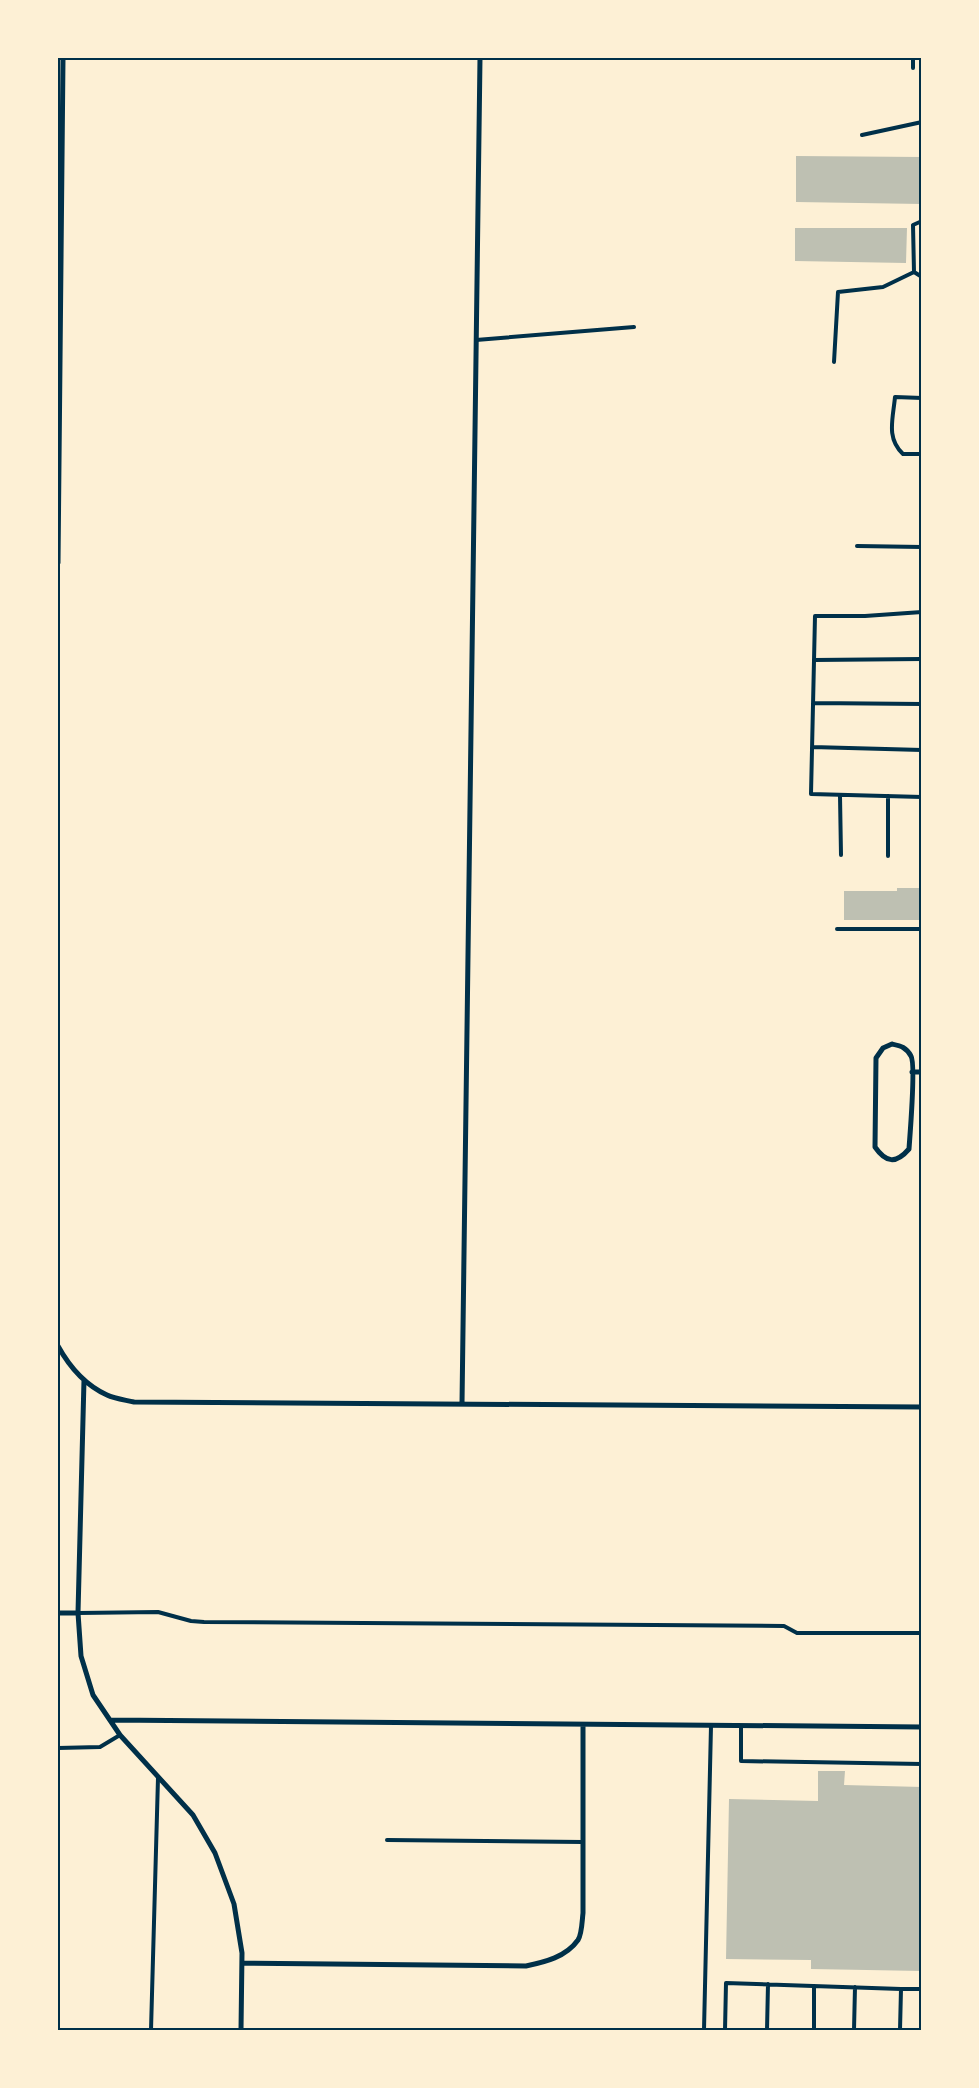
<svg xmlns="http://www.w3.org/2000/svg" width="979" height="2088" font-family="Karla,sans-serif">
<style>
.building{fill:#bec0b2}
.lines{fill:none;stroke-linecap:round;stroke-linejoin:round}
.service{stroke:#003049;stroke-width:4}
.minor{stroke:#003049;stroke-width:5}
.neatline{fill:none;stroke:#003049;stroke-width:2}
</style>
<rect width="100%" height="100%" fill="#fdf0d5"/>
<path class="building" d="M796,156l126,1v47l-126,-2z
M795,228h112l-1,35 -111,-2z
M897,888h25v32h-78v-29h53z
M818,1771h27l-1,14 78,2v184l-111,-2v-9l-85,-1 3,-160 89,2z"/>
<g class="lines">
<path class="service" d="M913,68v-10
M862,135l60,-13
M922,221l-9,4 1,47 8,5
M476,340l158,-13
M834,362l4,-70 45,-5 31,-15
M922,398l-27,-1c-2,22 -9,41 8,57h19
M857,546l65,1
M922,612l-57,4h-50l-4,178 111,3
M814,660l108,-1
M813,703l109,1
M812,747l110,3
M840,796l1,59
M888,856v-60
M837,929h85
M78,1613l80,-1 33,9 13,1 580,4 13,7h125
M741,1727v34l181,3
M58,1748l42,-1 20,-12
M387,1840l196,2
M901,1989h21
M151,2030l7,-252
M704,2030l7,-304
M725,2030l1,-47 175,6 -1,41
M767,2030l1,-46
M814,2030v-44
M854,2030l1,-43"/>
<path class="minor" d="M58,563l5,-505
M892,1044c9,2 14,3 19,12 5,8 -1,78 -2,93 -13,15 -23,14 -34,-2l1,-89 7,-10z
M912,1072h10
M58,1346c11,20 27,39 49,49 8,4 19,5 27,7l788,5
M84,1380l-6,233 3,43 12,39 27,40 73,80 22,38 19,51 8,49 -1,77
M462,1404l18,-1346
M58,1613h20
M110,1720l812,7
M242,1963l284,3c19,-4 40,-9 52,-26 4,-6 4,-19 5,-27v-188"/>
</g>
<rect width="979" height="2088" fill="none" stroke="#fdf0d5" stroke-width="118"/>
<rect x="59" y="59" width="861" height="1970" class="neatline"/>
</svg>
